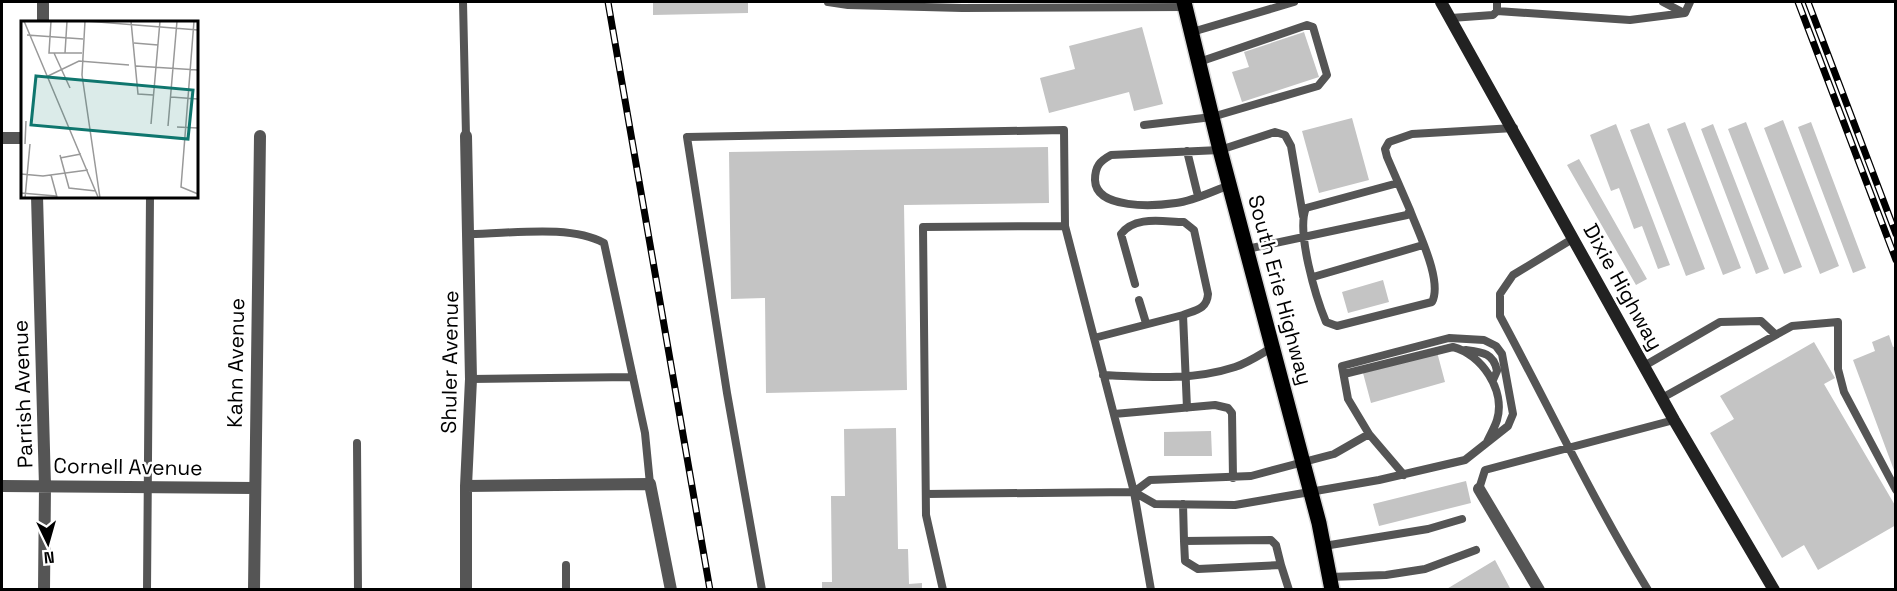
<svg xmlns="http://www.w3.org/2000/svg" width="1897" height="591" font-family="'Space Grotesk',sans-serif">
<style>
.building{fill:#c4c4c4}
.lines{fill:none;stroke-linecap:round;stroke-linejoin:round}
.primary-casing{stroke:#dbdbdb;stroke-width:18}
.lane{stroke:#555;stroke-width:8}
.street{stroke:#555;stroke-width:12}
.secondary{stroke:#222;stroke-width:12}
.primary{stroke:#000;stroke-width:15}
.rail-casing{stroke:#000;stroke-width:7}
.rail{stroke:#fff;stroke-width:4.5;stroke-dasharray:14;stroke-linecap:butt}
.labels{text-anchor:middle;stroke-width:5;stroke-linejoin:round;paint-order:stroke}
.street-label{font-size:21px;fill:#000;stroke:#fff}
.inset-road{fill:none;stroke:#999;stroke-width:1.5}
.view{fill:#0f766e;fill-opacity:0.15;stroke:#0f766e;stroke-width:3}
.inset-edge{fill:none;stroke:#000;stroke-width:3}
</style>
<rect width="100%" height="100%" fill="#fff"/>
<path class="building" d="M653,2h95v11l-95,2z
M1142,27l21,77 -29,7 -5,-19 -80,21 -9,-35 35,-9 -6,-23z
M1304,32l15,45 -77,25 -10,-30 17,-5 -5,-15z
M1352,118l17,62 -50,13 -17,-62z
M1783,120l56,146 -19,8 -56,-146z
M1685,122l56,146 -18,7 -56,-146z
M1746,122l56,145 -18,7 -56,-145z
M1811,122l55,146 -13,5 -55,-146z
M1649,123l56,146 -19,7 -56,-146z
M1616,124l54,141 -12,4 -16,-43 -8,3 -15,-41 -8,3 -21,-56z
M1713,124l56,145 -13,5 -55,-145z
M1048,147l1,56 -145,2 3,185 -141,3 -1,-95 -34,1 -2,-147z
M1579,159l68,120 -11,6 -69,-120z
M1383,280l6,22 -41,11 -6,-21z
M1889,335l4,12 3,-1 -1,127 -42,-113 22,-9 -3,-9z
M1814,342l21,36 -11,6 72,123v18l-78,45 -14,-25 -22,13 -72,-125 24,-14 -14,-23z
M1437,352l8,30 -74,21 -8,-30z
M896,428l2,121h10l1,35 13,-1v7h-100v-8h10l-1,-86h14l-1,-67z
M1211,431l1,25h-48v-24z
M1466,481l5,22 -92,23 -6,-22z
M1495,560l16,30h-66z"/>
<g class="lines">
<g class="primary-casing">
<path id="primary" d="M1184,2l36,148 99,373 13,67"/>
</g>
<path class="lane" d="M463,2l3,134
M828,2l20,3 114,3 224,-1
M1663,2l21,11
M1497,11l133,9 55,-7 5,-11
M1451,18l42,-3 4,-4v-9
M1192,32l102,-30
M1144,125l68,-8 106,-31 9,-11 -14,-48 -6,-2 -108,37
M1187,151l11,45
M1398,183l-92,25c-10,24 10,90 20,114l11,4 95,-24c11,-21 -14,-70 -22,-92
M1230,185c-17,6 -36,16 -54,18 -21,3 -80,7 -81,-23 0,-14 5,-19 16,-25l109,-5 55,-18 10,3 6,11 12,70
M470,234c39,0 100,-10 134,9l41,190 5,51
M1574,238l-61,37 -13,19v22c49,91 94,186 148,274
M1247,249l160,-34 3,-5 -23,-53 -2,-8 4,-7 23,-8 102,-6
M1313,277l110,-32
M1135,284l-14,-50c14,-19 43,-12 63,-12l10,8 14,64c-1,15 -12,16 -25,21l4,93
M1139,300l7,23
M1094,338l89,-23
M1466,350c16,2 28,3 31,21l-4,9
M1644,366l76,-44 41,-1 15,14
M1344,374l109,-27c28,7 53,43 44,73 -2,7 -7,15 -10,22
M1103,375c45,2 89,6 132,-8 13,-4 26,-13 38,-20
M471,379l162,-2
M1662,398l130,-72 46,-4v47l6,23 52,98
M1114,414l101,-9 13,3 4,5 1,65
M357,443l1,147
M1479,489l6,-19 189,-50
M1134,492l16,-12 101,-4 83,-22 35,-20
M926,494l208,-2 21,12 80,1 144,-25 86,-20 43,-34 5,-12 -11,-60 -6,-8 -12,-6 -35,-2 -107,28 6,33 21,35 35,41
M1183,504l1,37 87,-1 5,5 5,20 -83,4 -13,-8 -1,-20
M1324,546l104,-17 34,-10
M566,565v25
M1281,565l8,25
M1330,577l56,-2 39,-6 51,-19
M147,590l3,-394
M762,590l-35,-197 -40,-256 377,-7 1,96 69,266 17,98
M943,590l-17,-75 -3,-288 142,-1"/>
<path class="street" d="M43,2v20
M466,136l5,243 -5,107v104
M2,138h20
M37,196l8,290 -1,104
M2,486l252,2
M466,486l184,-2 21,106
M1479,489l60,101
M254,590l6,-454"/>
<path class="secondary" d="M1441,2l233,418 100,170"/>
<use href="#primary" class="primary"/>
<g class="rail-casing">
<path id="rail" d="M608,2l102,588
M1798,2l98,258
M1808,2l88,232"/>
</g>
<use href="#rail" class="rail"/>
</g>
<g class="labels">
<g class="street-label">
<text transform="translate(1623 287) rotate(61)" y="7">Dixie Highway</text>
<text transform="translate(1280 290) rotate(75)" y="7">South Erie Highway</text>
<text transform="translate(450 362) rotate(-89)" y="7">Shuler Avenue</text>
<text transform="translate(236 363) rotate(-89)" y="7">Kahn Avenue</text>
<text transform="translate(23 394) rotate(-92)" y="7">Parrish Avenue</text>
<text transform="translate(128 467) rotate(1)" y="7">Cornell Avenue</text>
</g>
</g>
<g transform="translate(21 21)">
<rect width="177" height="177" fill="#fff"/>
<path class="inset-road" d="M3,0l74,176M30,0l-2,32h33M64,0l-3,54 18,123M65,0l112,9M110,0l7,73 15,1M173,0l-13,166 17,7M6,14l56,4M113,22l24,2M33,32l16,35M44,32l2,-32M115,45l62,4M25,56l33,-16 50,4M150,76l27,2M130,103l9,-103M147,105l9,-105M156,106l21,1M4,123l1,-23M39,134l9,33 27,3M39,137l21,-4M0,153l22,2 45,-6M30,154l6,22M0,172l35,3M4,177l5,-54"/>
<path class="view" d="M15,55l157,14 -5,49 -157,-14z"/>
<rect width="177" height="177" class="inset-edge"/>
</g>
<rect width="1897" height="591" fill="none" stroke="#000000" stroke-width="6"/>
<g transform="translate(48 543) rotate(175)" stroke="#ffffff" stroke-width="4.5" paint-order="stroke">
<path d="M0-4.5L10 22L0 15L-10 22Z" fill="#000000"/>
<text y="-9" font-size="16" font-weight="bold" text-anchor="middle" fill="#000000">N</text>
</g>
</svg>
